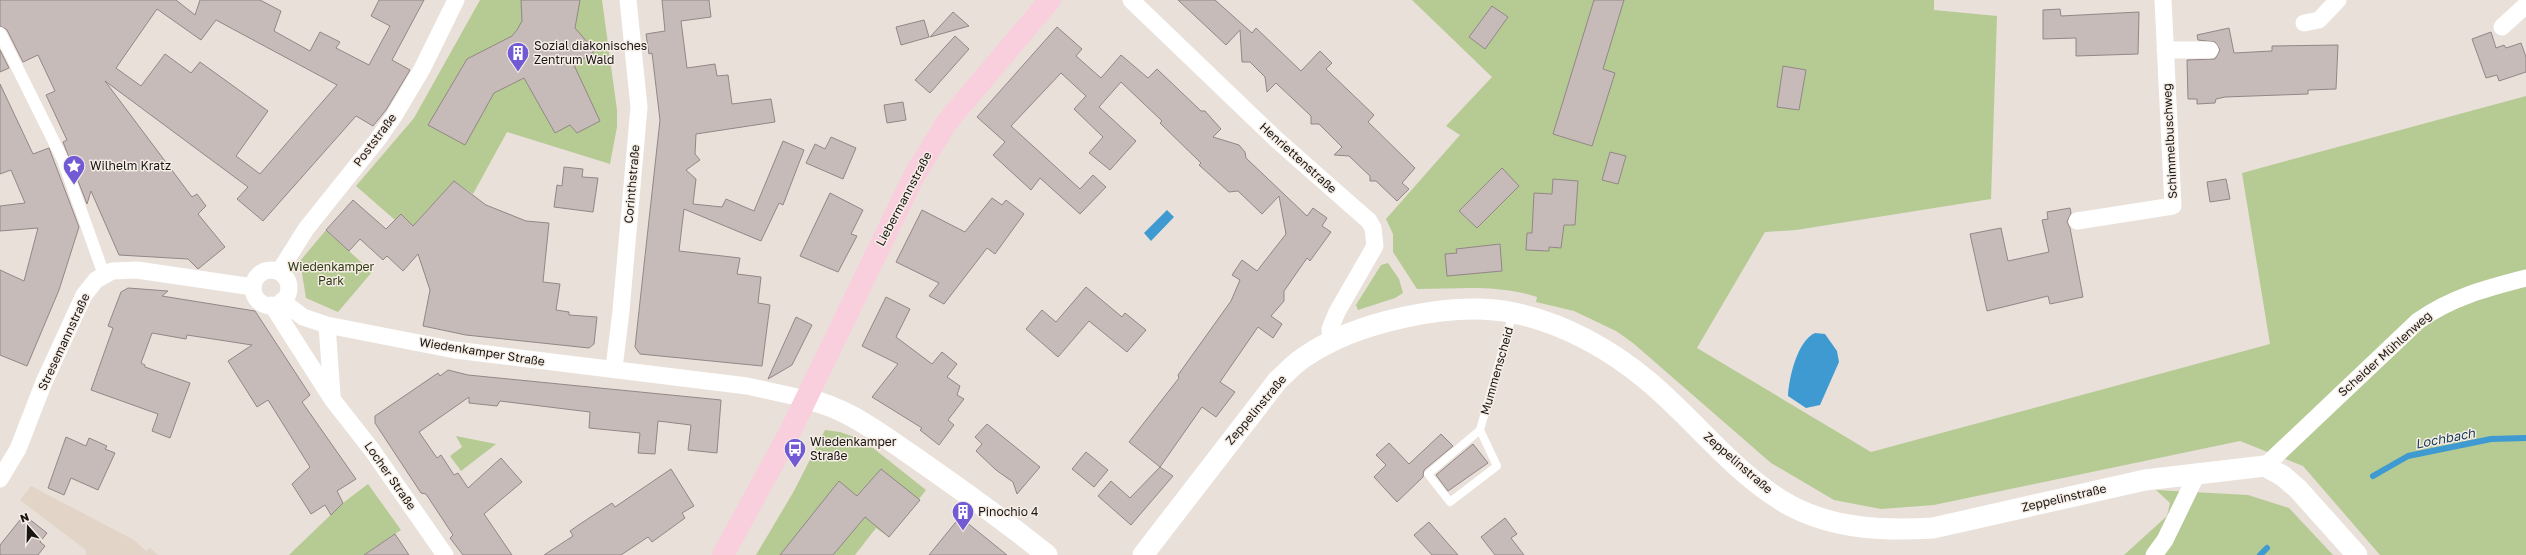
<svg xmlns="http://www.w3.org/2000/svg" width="2526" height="555" font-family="'Golos Text',sans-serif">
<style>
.built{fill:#e2d4c7}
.green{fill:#b6ca93}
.water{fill:#3e9ad1}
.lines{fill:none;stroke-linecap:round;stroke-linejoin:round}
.stream{stroke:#3e9ad1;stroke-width:6}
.building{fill:#c6bbb9;stroke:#928786;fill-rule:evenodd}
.service{stroke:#fff;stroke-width:8}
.pedestrian{stroke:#fff;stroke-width:12}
.minor{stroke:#fff;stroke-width:17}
.tertiary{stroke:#fff;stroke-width:21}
.secondary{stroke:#f9cfdd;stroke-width:22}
.labels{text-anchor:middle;stroke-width:3;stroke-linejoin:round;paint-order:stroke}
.poi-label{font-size:12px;fill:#181513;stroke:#f6eee6;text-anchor:start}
.street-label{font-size:12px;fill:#181513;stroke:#f6eee6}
.park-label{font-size:12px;fill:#313c17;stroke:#f6eee6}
.water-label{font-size:13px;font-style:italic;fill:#1a4158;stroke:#f6eee6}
</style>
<rect width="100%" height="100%" fill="#e9e0d9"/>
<path class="built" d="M31,486l103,54 12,11 4,-3 8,7h-72v-5l-66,-50z"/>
<path class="green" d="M480,0h122l15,110v17l-7,37 -103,-32 -34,62 -19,-13 -41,45 -12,-12 -6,6 -39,-34 58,-68z
M1412,0h522v10l63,6 -6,183 -195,31 -31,2 -68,116 174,104 399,-108 -28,-171 284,-77v459h-146l-77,-89 -63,-25 -306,64 -53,4 -47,-9 -63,-37 -138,-120 -17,-12 -42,-20 -38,-9 1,-5c-39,-13 -79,-8 -120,-8l-24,-37v-18l-7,-15 74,-84 -14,-9 46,-49z
M326,230l46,42 -34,40 -32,-14 -6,-37z
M1388,263l11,16 4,14 -8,5 -37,12 -2,-5 25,-40z
M825,430l15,2 23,8 63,50 -37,47 -13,-9 -21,27h-99l38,-64z
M456,436l40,8 -35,27 -11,-15 12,-9z
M368,484l33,46 -37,25h-75l54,-52z
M2156,490l92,5 41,13 44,47h-209l43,-39 3,-13z"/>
<path class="water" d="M1167,210l7,7 -23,24 -7,-8z
M1815,333l10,1 12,17 2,11 -19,43 -14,3 -18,-12c1,-18 9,-55 27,-63z"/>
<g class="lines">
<path class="stream" d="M2373,476l35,-20 83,-17 35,-1
M2260,555l7,-7"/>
</g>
<path class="building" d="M0,0h176l19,15 5,-15h60l21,11 -7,20 36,20 10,-19 20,10 -4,6 33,17 21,-39 -19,-10 8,-16h45l-32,60 18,10 -24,40 -13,16 -17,-10 -93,105 -26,-22 11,-12 -143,-106 87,116 5,-3 9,12 -8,8 27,33 -27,22 -10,-10 -69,-4 -28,-64 -4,13 -24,-62 4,-2 -21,-45 9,-4 -17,-36 -15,7 -16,-32 -7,-4zM157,9l44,31 15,-20 121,65 -77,89 -24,-18 32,-45 -68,-49 -9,11 -26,-19 -24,32 -25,-18z
M521,0h59l-5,28 20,23 -21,14 26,56 -23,12 -7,-8 -15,8 -31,-55 -30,15 -29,52 -37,-20 39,-66 45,-23 5,-6 5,-9z
M662,0h47l2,17 -30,4 6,47 28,-4 2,12 11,-1 4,29 39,-5 4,23 -79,12 -1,20 5,6 -14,10 10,9 -3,25 29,3 4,-8 28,12 29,-70 21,9 -21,55 -4,-2 -18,38 -77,-32 -5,42 61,7 -3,16 24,3 -3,26 12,2 -8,61 -122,-12 -5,-7 25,-227 -8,-67 -3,1 -3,-20 19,-3z
M1178,0h37l37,33 4,-5 45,43 19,-20 12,12 -6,6 48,46 -6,7 47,46 -13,15 7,6 -12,12 -21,-20h-6v-5l-21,-20 -15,-1 8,-8 -23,-23h-8v-8l-35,-33 -9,9 -2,-15 -15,-15h-8l-2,-32 -14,15z
M1594,0h30l-21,69 12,4 -23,73 -39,-12z
M1492,6l16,11 -23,32 -16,-12z
M2060,9l1,7 78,-4 -1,42 -62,2v-18l-33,1v-29z
M953,12l16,14 -39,11z
M924,20l5,17 -28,8 -5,-18z
M1057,27l25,22 -6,7 25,22 20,-23 27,23 9,-9 44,42h4l16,18 -8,8 26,8 6,7 1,6 61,58 6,-8 14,10 -5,8 9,6 -21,29 -3,-3 -23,33v10l-13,15 11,8 -9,14 -15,-11 -38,55 15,10 -19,25 -14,-10 -42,60 -31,-25 50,-64 -1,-3 53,-74 9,-21 -8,-5 10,-15 15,11 29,-37 -7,-38 -17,18 -24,-23 -9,1 -30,-27 2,-2 -41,-40 2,-2 -41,-39 -22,25 37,34 -26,29 -21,-17 14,-16 -29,-28 12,-13 -25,-23 -50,53 69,63 13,-14 13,12 -26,27 -40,-36 -9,12 -38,-35 12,-13 -28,-25z
M2229,28l5,25 38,-2v-5l66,-1 -2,44 -28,1v4l-83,3 -9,2 -1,4 -18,1v-5h-9l-1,-39 28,-1 5,-9 -5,-8 -17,-2 -1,-5z
M2491,32l5,16 8,-3 2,3 15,-5 5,14v15l-27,9 -2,-6 -11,3 -14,-39z
M955,36l14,13 -39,44 -15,-13z
M0,50l9,18 -9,4z
M1783,66l23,4 -7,40 -22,-3z
M0,84l33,70 16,-6 30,79 -20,63 -32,76 -27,-11v-85l24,11 14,-53 -38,3v-25l25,-3 -14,-33 -11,4z
M903,102l3,18 -19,3 -3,-18z
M831,137l25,11 -13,31 -37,-16 9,-19 10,5z
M1610,152l16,4 -8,28 -16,-4z
M564,167l19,2 -1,8 16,1 -5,34 -39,-5 3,-22 5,1z
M1502,168l17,18 -42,42 -18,-17z
M1553,179l25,2 -3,44h-11l-3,23 -12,-1v4l-23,-1 1,-17h5l2,-40 18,1z
M2226,179l4,20 -20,3 -3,-20z
M454,181l32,24 40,16 23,2 -6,59 17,2 -4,26 13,2v3l28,2 -3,27 -5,4 -123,-13 -43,-9 7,-36 -12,-36 -15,17 -16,-15 -4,4 -23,-21 -11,12 -23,-21 27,-30 33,29 15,-15 12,12z
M830,193l33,17 -12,24 6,2 -19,36 -38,-16z
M992,198l10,7 4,-5 18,14 -29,40 -8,-6 -43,56 -15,-8 10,-13 -43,-21 26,-52 43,22z
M2070,208l1,5 -4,9 3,6 13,69 -33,7 -2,-8 -61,15 -17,-77 31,-6 7,33 41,-9 -7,-32 6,-1 -1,-7z
M1500,244l2,27 -55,5 -2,-22 12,-1 -1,-4z
M1086,287l36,30 3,-4 21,17 -19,22 -38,-31 -31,36 -32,-28 16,-19 14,12z
M128,288l40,3 -6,5 93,15 2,3 53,81 -8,7 54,77 -19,12 6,12 -12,12 -6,-10 -14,9 -19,-30 18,-17 -42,-67 -11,7 -29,-46 24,-16 -65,-10 -1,4 -34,-6 -11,30 4,2v2l45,16 -20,55 -18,-7 6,-17 -67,-24 22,-62 -5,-2 13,-34z
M886,297l24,12 -14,28 36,27 10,-12 15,12 -10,13 13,9 -3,9 7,4 -16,21 6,5 -15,20 -19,-15 2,-2 -50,-31 26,-33 -36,-18z
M796,317l16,8 -20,40 -24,14z
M448,370l20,5 253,25 -4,53 -29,-3 3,-25 -33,-4 -3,33 -17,-1 2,-20 -51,-5 1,-16 -90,-11 -3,5 -28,-3v-6l-50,35 18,26 4,-3 13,20 4,-2 10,15 33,-30 21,24 -38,32 28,41h-49l-13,-17 3,-3 -27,-41 -5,-1 -46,-70v-7l63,-43 2,3z
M987,424l53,43 -23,27 -4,-12 -17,-12 -20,-19 6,-7 -7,-7z
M1441,434l12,12 -29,24 -1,7 -26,25 -23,-25 12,-12 -10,-10 13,-12 20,21z
M66,437l20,9 3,-8 18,8 -2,3 10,4 -17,37 -27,-12 -7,17 -16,-7z
M1473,444l15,19 -40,28 -12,-16z
M1086,452l22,18 -14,17 -22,-18z
M1160,467l13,9 -42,49 -33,-29 13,-15 19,17z
M671,469l23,37 -12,7 3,5 -33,24 -4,-5 -27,18h-77l29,-19 -3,-5 7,-5 35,-23 3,4z
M881,469l39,31 -31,37 -24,-20 -32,38h-53l59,-74 18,15z
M24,515l23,18 -7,9 5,4 -7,9h-38v-10z
M960,517l47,38h-78z
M1505,518l12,16 -6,4 13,17h-29l-14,-18z
M1429,522l29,33h-26l-18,-20z
M395,534l14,21h-45z"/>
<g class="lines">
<path class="service" d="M1480,430l-52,44 22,28 47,-36 -17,-36 33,-117"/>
<path class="pedestrian" d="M0,33l63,127 41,115"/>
<path class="minor" d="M1131,0l146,140 92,81 4,7 2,18 -38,66 -7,17 1,15
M2304,23l15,-3 19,-20
M2502,27l24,-22
M2165,50h45
M2077,221l96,-15 -10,-206
M253 288a18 18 0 1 1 36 0a18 18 0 1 1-36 0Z
M279,272l27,-43 72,-90 16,-23 28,-47 34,-69
M282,301l21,16 24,8 128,25 292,36 59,13
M272,305l60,94 40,51 73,105
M327,325l5,70
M614,368l7,-57 18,-204 -11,-107
M2265,466l153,-145c34,-24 69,-33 108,-43
M0,479l18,-30 26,-67 40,-87 12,-15 16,-9 25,-1 116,17
M2154,555l11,-15 33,-68"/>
<path class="tertiary" d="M806,399c39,8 70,32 104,55 46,32 93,65 137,101
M1143,555l135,-175c8,-7 16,-16 25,-22 51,-36 150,-58 211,-45 49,10 96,36 134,68 48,40 88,95 143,125 44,23 93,25 142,22l212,-48 120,-14 18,10 15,13 59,66"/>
<path class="secondary" d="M723,555l67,-123 124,-256 33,-54 103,-122"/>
</g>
<defs>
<g id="building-pin" transform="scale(1.15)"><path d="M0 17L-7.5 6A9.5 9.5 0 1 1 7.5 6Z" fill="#715ad4" stroke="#f6eee6"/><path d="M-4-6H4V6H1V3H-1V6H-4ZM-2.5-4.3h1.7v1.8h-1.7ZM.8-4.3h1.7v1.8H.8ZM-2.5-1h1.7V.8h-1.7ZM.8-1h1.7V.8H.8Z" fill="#fff"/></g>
<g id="sight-pin" transform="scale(1.15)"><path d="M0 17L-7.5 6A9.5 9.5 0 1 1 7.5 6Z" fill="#715ad4" stroke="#f6eee6"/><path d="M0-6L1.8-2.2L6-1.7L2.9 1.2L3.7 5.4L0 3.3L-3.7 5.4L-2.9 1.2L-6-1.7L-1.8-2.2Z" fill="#fff"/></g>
<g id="bus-pin" transform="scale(1.15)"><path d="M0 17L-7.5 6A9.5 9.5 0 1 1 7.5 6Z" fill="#715ad4" stroke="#f6eee6"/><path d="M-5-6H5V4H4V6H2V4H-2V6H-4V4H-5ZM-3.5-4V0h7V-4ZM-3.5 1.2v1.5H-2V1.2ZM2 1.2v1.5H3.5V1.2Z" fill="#fff"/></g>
</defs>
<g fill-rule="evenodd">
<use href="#building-pin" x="518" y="53"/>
<use href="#sight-pin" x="74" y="166"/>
<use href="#bus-pin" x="795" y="449"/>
<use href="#building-pin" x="963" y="512"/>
</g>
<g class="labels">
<g class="poi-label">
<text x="534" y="50">Sozial diakonisches<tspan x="534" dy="14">Zentrum Wald</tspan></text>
<text x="90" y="170">Wilhelm Kratz</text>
<text x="810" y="446">Wiedenkamper<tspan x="810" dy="14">Straße</tspan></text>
<text x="978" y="516">Pinochio 4</text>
</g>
<g class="street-label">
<text transform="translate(375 140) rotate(-53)" y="4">Poststraße</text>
<text transform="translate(2170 141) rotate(-93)" y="4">Schimmelbuschweg</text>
<text transform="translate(1298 158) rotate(42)" y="4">Henriettenstraße</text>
<text transform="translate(632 184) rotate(-85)" y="4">Corinthstraße</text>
<text transform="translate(904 199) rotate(-62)" y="4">Liebermannstraße</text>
<text transform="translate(64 342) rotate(-65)" y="4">Stresemannstraße</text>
<text transform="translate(482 352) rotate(9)" y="4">Wiedenkamper Straße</text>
<text transform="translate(2385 354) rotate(-42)" y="4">Scheider Mühlenweg</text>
<text transform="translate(1497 371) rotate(-74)" y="4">Mummenscheid</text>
<text transform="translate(1256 410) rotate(-50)" y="4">Zeppelinstraße</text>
<text transform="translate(1738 463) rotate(41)" y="4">Zeppelinstraße</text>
<text transform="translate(390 476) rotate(55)" y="4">Locher Straße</text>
<text transform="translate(2064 498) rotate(-13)" y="4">Zeppelinstraße</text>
</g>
<g class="park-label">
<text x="331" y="271">Wiedenkamper<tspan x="331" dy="14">Park</tspan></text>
</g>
<g class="water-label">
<text transform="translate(2445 438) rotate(-11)" y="5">Lochbach</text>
</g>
</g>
<g transform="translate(28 527) rotate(340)" stroke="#f6eee6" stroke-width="3" paint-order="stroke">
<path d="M0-3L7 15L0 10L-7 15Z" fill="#181513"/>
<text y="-6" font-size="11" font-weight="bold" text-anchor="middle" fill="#181513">N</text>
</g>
</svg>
